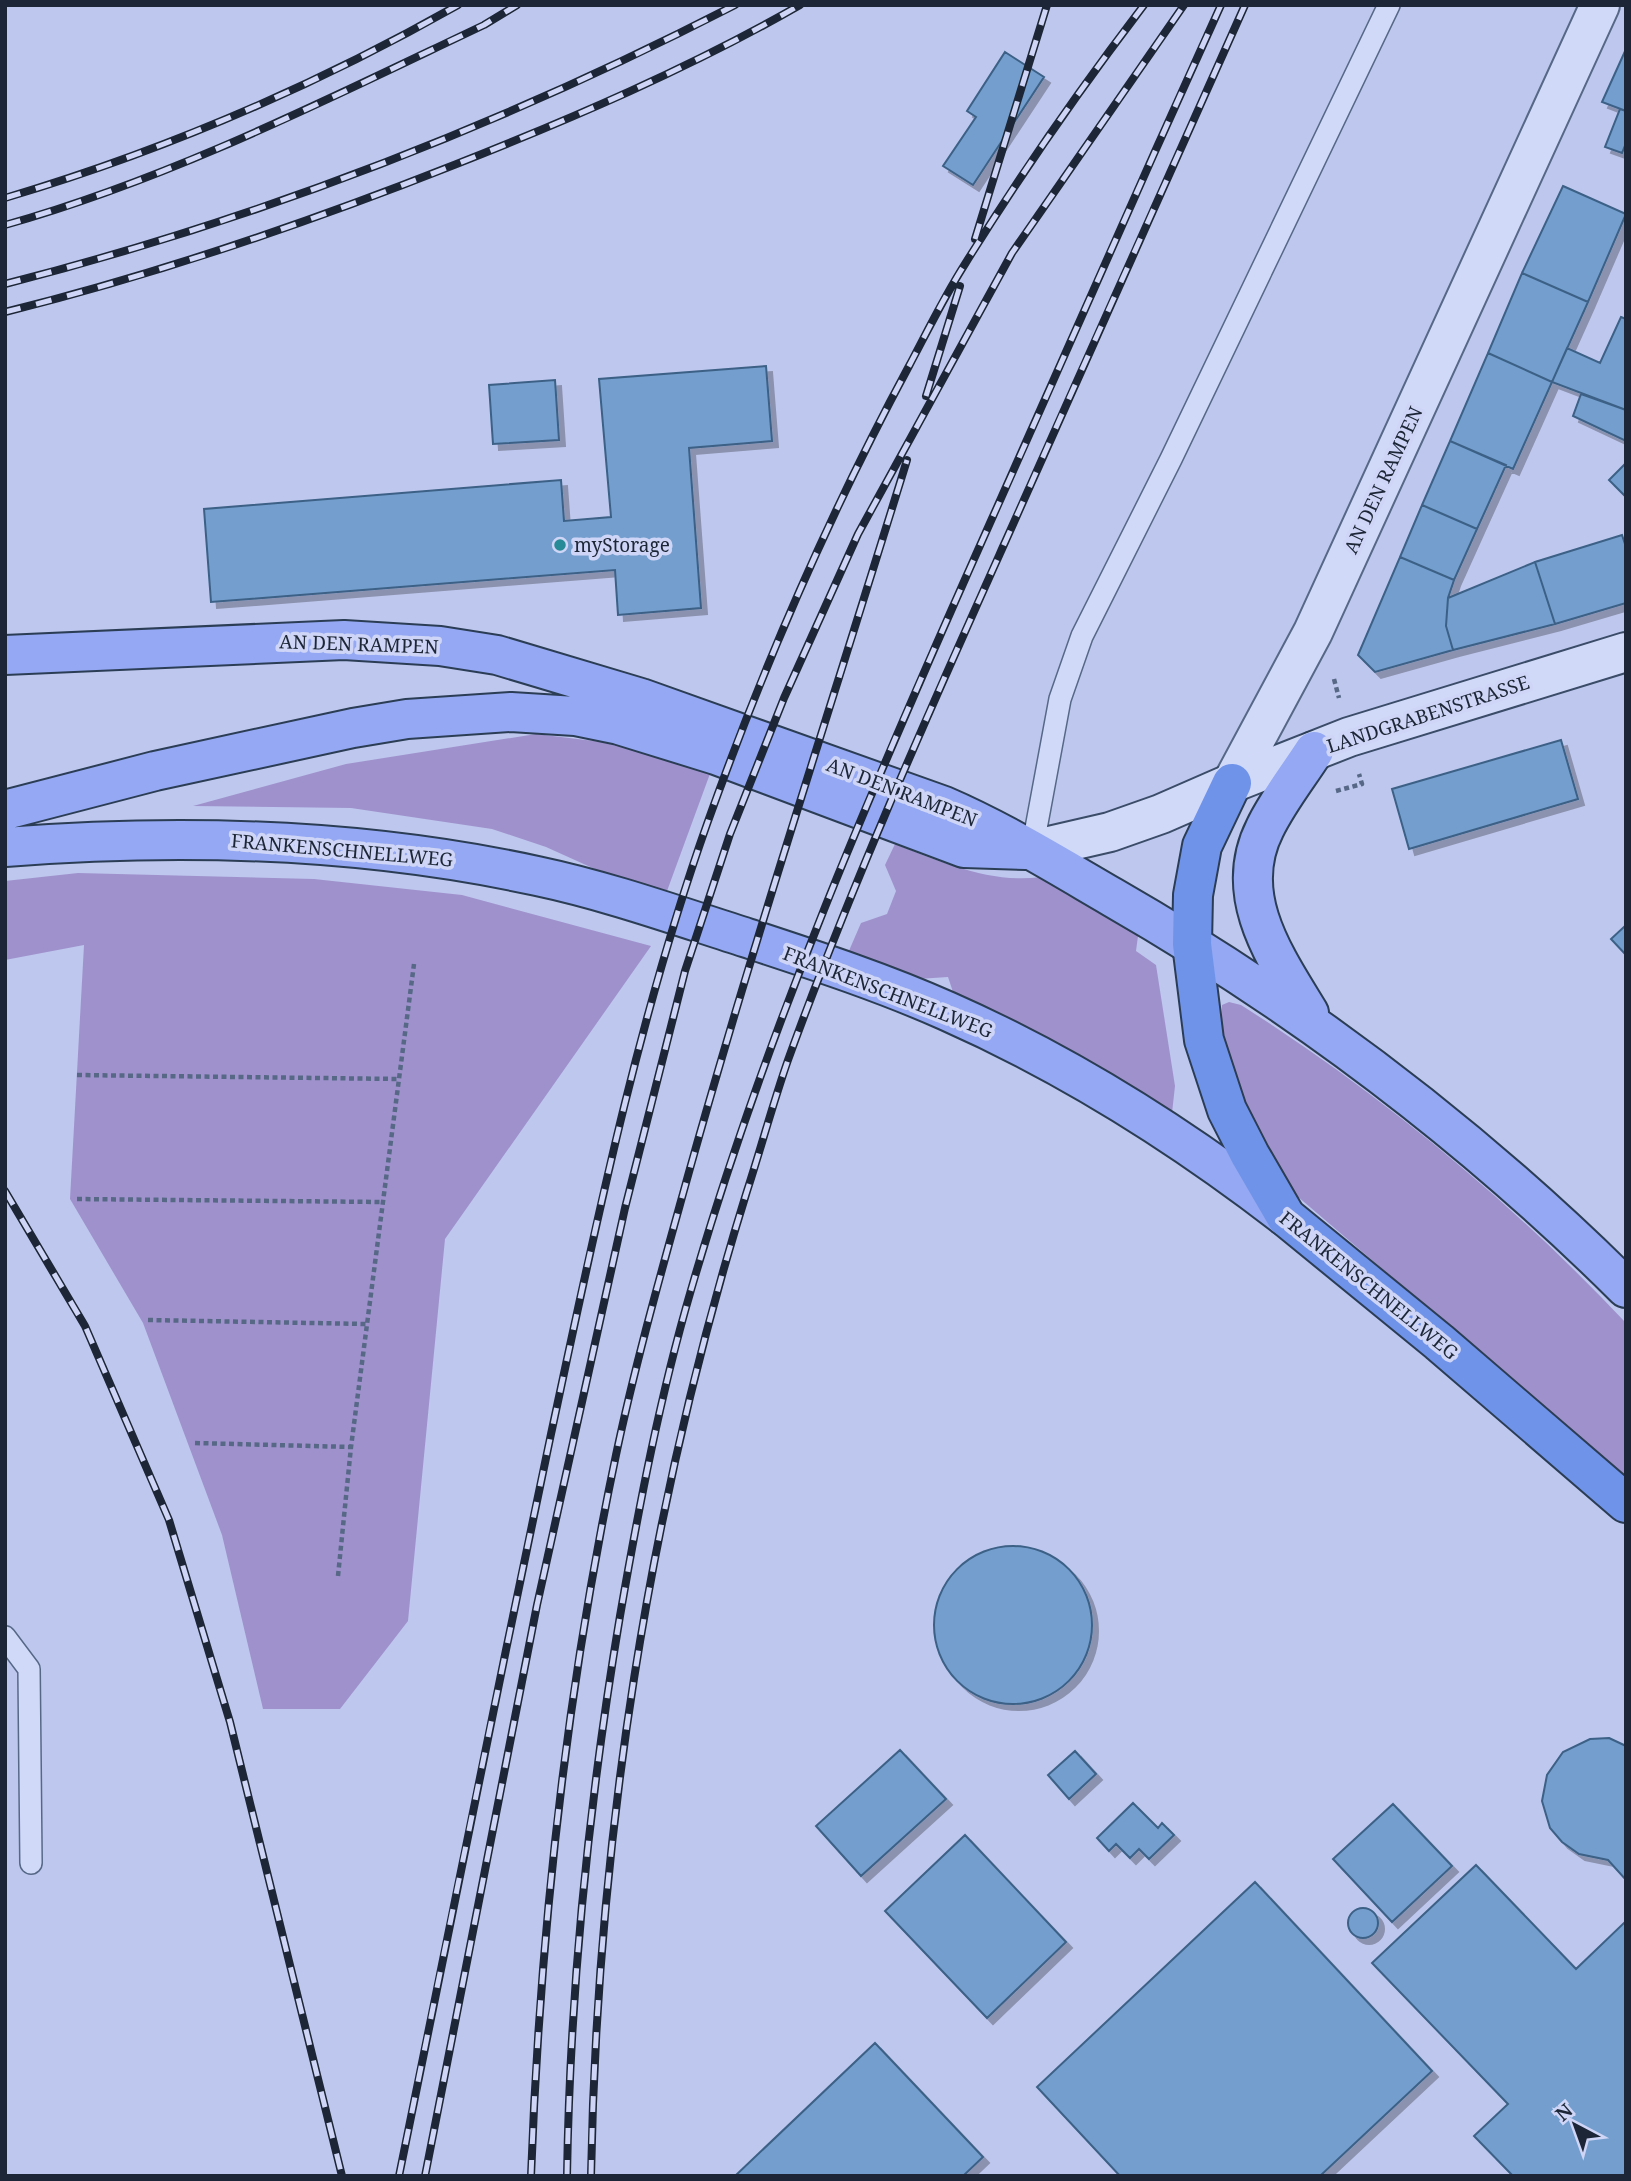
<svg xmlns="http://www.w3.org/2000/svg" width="1631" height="2181" font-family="'Noto Serif',serif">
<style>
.green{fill:#9f92cc}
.building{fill:#739ecd;stroke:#3c6186;stroke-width:2;filter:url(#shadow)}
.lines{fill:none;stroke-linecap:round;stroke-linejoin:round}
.service-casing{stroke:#576887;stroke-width:24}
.tertiary-casing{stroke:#576887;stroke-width:42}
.secondary-casing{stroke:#3a4c68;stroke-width:42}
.primary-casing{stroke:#2b3d54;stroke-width:42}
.trunk-casing{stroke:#2b3d54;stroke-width:42}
.path{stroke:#576887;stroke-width:4.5;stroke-dasharray:5 3.5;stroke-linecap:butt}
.service{stroke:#d1d9f9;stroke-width:21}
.tertiary{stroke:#d1d9f9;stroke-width:38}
.secondary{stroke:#d1d9f9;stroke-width:38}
.primary{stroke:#94a8f3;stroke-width:38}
.trunk{stroke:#7093ea;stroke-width:38}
.rail-casing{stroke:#1c2636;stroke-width:8}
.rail{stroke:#ced5f6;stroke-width:5;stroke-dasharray:16;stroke-linecap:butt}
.poi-dot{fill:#268b96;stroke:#ced5f6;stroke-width:2.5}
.labels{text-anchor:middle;stroke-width:7;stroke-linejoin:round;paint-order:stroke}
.street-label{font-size:19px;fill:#1c2636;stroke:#ced5f6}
.poi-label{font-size:19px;fill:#1c2636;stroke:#ced5f6;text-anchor:start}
</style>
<defs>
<filter id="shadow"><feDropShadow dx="6" dy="6" stdDeviation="0" flood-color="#0004"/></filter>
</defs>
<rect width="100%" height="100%" fill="#bec7ee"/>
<path class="green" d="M536,734l83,10 92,27 -44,120 -50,-12 -71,-32 -54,-18 -141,-21 -158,-2 153,-42z
M895,844c46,18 96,40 146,33l97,59 -2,15 20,14 19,121 -3,27 -95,-60 -123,-58 -6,-18 -30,2 -70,-26 13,-30 26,-9 9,-23 -11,-26z
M78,873l236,6 148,16 189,51 -206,293 -37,382 -68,88h-77l-41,-174 -79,-212 -73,-124 14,-254 -79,15v-79z
M1229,1002l12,3c140,89 271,197 385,318v154l-329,-281 -47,-79 -19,-52 -10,-42 1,-18z"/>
<path class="building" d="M1626,49v62l-24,-9z
M1005,52l39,25 -71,108 -30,-19 33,-49 -9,-6z
M1620,109l6,2v32l-4,10 -17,-6z
M1563,186l63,28 -38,88 -66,-29z
M1522,273l66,29 -36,80 -64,-29z
M1621,317l5,2v91l-74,-28 15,-34 33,15z
M1488,353l64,29 -39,87 -63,-28z
M766,366l6,75 -83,7 12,160 -83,7 -3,-45 -404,32 -7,-93 357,-29 3,41 47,-4 -12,-138z
M555,380l4,60 -66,4 -4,-59z
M1581,394l45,16v31l-53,-25z
M1450,441l56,24 -29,64 -55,-24z
M1626,463v34l-17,-17z
M1422,505l55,24 -23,51 -54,-23z
M1622,535l4,12v56l-71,21 -20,-62z
M1400,557l54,23 -6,18 -2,28 7,24 -78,22 -17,-17z
M1535,562l20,62 -102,26 -7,-24 2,-28z
M1561,740l17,59 -169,50 -17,-60z
M1626,925v30l-15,-16z
M934 1625a79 79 0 1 1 158 0a79 79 0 1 1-158 0Z
M1609,1738l17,8v134l-18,-20 -29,-6 -17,-12 -12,-14 -8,-27 5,-26 16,-23 27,-13z
M900,1750l46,49 -85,77 -45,-50z
M1075,1751l21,23 -27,25 -21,-24z
M1133,1803l25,25 4,-5 12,12 -25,24 -10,-10 -9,9 -14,-14 -7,7 -12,-13z
M1393,1804l59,62 -60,56 -59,-63z
M965,1835l101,107 -79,76 -102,-107z
M1476,1865l100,104 50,-48v255h-113l-39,-40 34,-32 -136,-141z
M1255,1882l177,189 -112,105h-200l-83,-89z
M1348 1923a15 15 0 1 1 30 0a15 15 0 1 1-30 0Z
M875,2043l108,114 -20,19h-228z"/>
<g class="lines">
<g class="service-casing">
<path id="service" d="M1032,850l28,-151 22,-63 89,-177 218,-454
M5,1637l24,32 2,194"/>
</g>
<g class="tertiary-casing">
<path id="tertiary" d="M1232,783l81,-151 287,-627"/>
</g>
<g class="secondary-casing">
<path id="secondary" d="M1032,850l78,-18 51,-18 71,-31 117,-46 277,-85"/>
</g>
<g class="primary-casing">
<path id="primary" d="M5,655l339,-15 96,6 57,9 144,43 303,108c58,25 113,59 168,91 188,108 360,238 514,391
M5,810l150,-39 198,-43 54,-9 104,-7 64,4 44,9 97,30 248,93 62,2
M5,847c178,-14 357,-9 532,29 71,15 141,40 210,62 67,22 135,44 200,73 122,54 233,124 339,206
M1309,1013c-34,-56 -78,-118 -44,-185 13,-27 33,-52 49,-77"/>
</g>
<g class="trunk-casing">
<path id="trunk" d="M1232,783l-30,63 -9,49 -1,49 12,96 23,70 23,45 36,62 153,125 187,161"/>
</g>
<path class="path" d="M1334,679l5,19
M1336,791l26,-7 -3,-10
M77,1075l322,4
M77,1199l306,3
M148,1320l219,4
M195,1443l156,4
M338,1576l13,-129 63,-483"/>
<use href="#service" class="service"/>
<use href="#tertiary" class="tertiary"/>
<use href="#secondary" class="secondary"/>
<use href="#primary" class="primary"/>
<use href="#trunk" class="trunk"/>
<g class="rail-casing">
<path id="rail" d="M5,198c158,-47 310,-112 453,-193
M5,225c167,-47 323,-126 479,-200l33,-20
M975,239l72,-234
M5,284c254,-65 497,-159 730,-279
M5,312c153,-38 302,-89 449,-147 117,-46 236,-97 346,-160
M926,396l34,-110
M5,1191l80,135 84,194 61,202 112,454
M399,2176c50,-248 100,-495 152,-742 44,-205 86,-412 156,-610 56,-157 123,-311 202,-458 18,-34 35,-69 56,-102 55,-89 115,-175 179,-259
M425,2176l112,-571 88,-397 60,-237 45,-137 54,-136 74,-164 154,-281 172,-248
M531,2176c9,-243 35,-483 85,-721 20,-95 47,-189 73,-283 67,-239 145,-475 218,-712
M567,2176c3,-188 22,-375 53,-560 19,-110 40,-220 71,-326 75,-259 182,-504 291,-749 80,-179 158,-358 239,-536
M591,2176c6,-333 57,-667 156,-985 14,-43 26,-88 41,-131 64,-177 141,-348 218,-520 79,-178 159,-356 239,-535"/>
</g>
<use href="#rail" class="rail"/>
</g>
<circle class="poi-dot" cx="560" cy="545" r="7"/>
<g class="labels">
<g class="street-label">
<text transform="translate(1383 480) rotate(-65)" y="7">AN DEN RAMPEN</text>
<text transform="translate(359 644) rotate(2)" y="7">AN DEN RAMPEN</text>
<text transform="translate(1428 714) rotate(-18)" y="7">LANDGRABENSTRASSE</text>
<text transform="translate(902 792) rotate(21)" y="7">AN DEN RAMPEN</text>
<text transform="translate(342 850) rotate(5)" y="7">FRANKENSCHNELLWEG</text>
<text transform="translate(888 992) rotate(21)" y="7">FRANKENSCHNELLWEG</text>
<text transform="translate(1369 1285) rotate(39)" y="7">FRANKENSCHNELLWEG</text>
</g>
<g class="poi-label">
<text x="574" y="552">myStorage</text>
</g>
</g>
<rect width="1631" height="2181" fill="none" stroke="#1c2636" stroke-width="14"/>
<g transform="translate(1575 2125) rotate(319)" stroke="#ced5f6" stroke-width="5" paint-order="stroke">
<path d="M0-5L12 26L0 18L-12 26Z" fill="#1c2636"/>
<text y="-10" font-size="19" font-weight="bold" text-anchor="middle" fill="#1c2636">N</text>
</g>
</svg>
